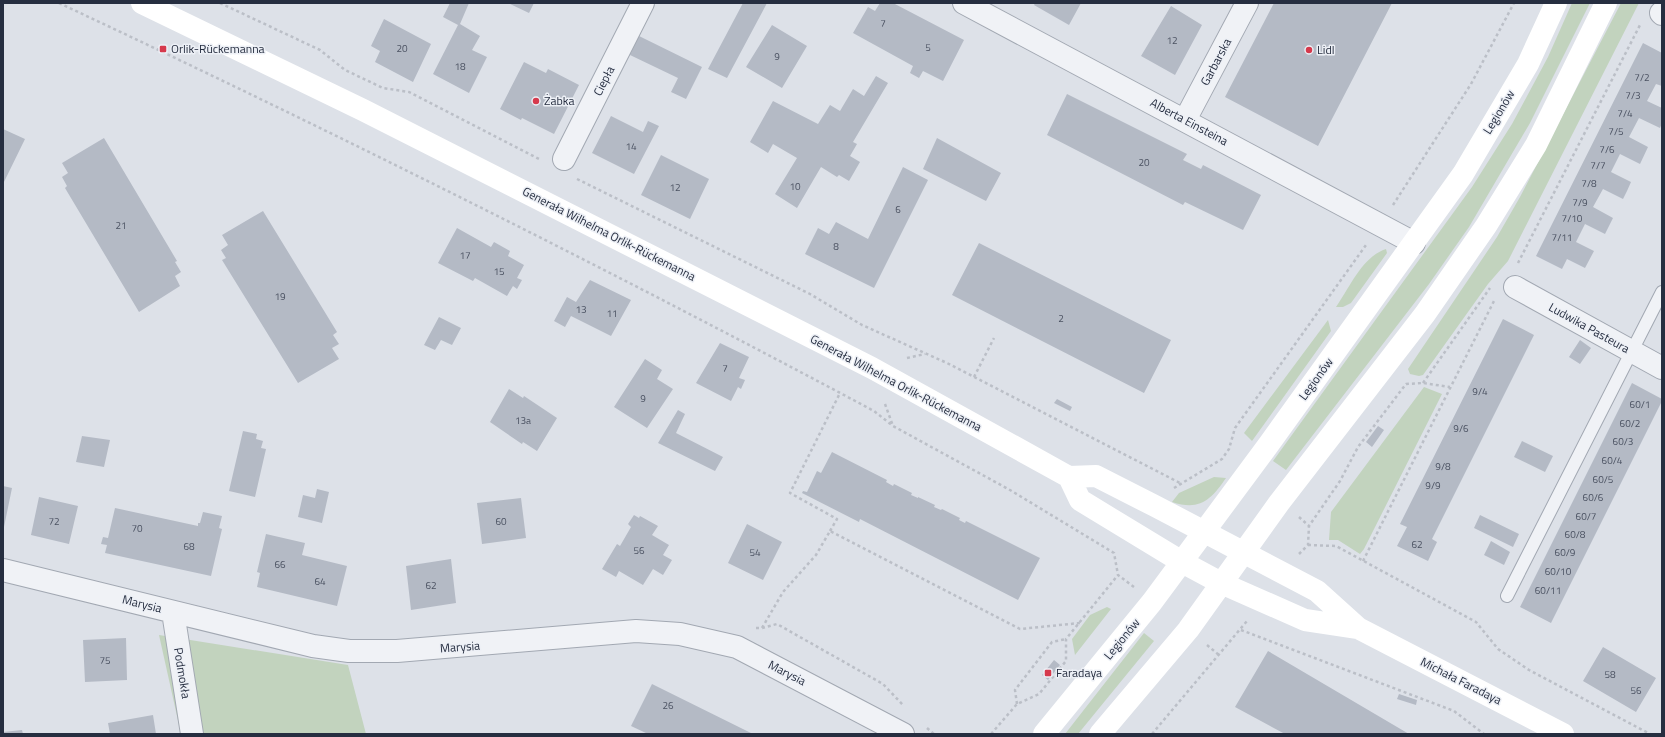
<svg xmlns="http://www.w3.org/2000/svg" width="1665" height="737" font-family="'Titillium Web',sans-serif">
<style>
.green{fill:#c2d3be}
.building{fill:#b4bac5}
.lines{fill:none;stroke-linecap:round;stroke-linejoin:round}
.lane-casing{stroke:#a2a8b2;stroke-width:14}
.street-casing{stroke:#a2a8b2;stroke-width:24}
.path{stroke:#bbbfc7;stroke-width:2.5;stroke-dasharray:3 3;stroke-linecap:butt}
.lane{stroke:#f0f2f6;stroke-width:12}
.street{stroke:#f0f2f6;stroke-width:22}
.secondary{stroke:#fff;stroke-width:22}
.poi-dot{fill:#d6394c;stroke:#edf0f6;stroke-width:1.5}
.labels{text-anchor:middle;stroke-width:3;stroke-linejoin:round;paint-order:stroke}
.number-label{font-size:10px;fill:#4a5161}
.poi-label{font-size:12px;fill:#262e40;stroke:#edf0f6;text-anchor:start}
.street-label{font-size:12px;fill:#262e40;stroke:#edf0f6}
</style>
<rect width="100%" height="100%" fill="#dde1e8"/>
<path class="green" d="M1572,3h18l-60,120 -61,104 -40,57 -143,186 -13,-9 199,-274 40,-63 36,-67z
M1621,3h18l-131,258 -20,23 -65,91 -4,1 -9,-2 -2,-5 89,-132 23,-40z
M1386,249l1,4 -36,50 -8,4h-7c14,-20 26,-50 50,-58z
M1328,320l3,11 -79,110 -8,-8z
M1424,387l18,7 -78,155 -4,5 -22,-14h-9l2,-28z
M1214,477l12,1c-15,22 -26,33 -54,24l7,-9z
M1107,607l4,2 -36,46 -3,-16 18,-24z
M1144,633l10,8 -76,93h-13z
M159,635l189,30 18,69h-185z"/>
<path class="building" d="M450,3h19l-9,21 20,12 -8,14 15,7 -18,36 -36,-19 25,-49 -15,-8z
M508,3h26l-5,10z
M743,3h24l-40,75 -19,-9z
M880,3h13l71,37 -21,41 -20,-10 -4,7 -9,-5 3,-7 -60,-33 15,-26 7,4z
M1035,3h46l-12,22 -35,-20z
M1274,3h118l-74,143 -93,-49z
M1171,6l31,19 -27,50 -34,-19z
M384,19l47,25 -18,38 -38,-20 5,-11 -9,-5z
M772,25l35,21 -25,42 -36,-21z
M639,36l63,31 -16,32 -15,-7 7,-14 -48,-23z
M1643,43l19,10v33l-6,-2 -9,17 15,7v15l-2,5 -21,-10 -10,19 19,10 -8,17 -20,-10 -9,18 20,10 -4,9 -4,8 -20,-10 -10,18 20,11 -8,16 -20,-10 -9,18 18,9 -9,17 -18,-9 -5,10 -26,-13z
M524,62l22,11 2,-4 31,16 -25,49 -32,-16 -1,2 -21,-11z
M876,76l12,7 -35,59 4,2 -7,12 10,6 -11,19 -10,-6 -2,2 -16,-10 -24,41 -22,-14 22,-36 -24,-14 -5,9 -18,-11 23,-41 45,23 12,-19 10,6 13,-22 11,7z
M1067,94l120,60 -4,6 18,9 2,-4 58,30 -18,35 -58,-28 -2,3 -136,-70z
M611,116l32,16 5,-11 11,5 -25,48 -42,-21z
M3,129l22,10 -22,45z
M104,138l73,123 -2,1 6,10 -6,4 5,10 -41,26 -74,-124 2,-2 -5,-9 6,-4 -6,-10z
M937,138l64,35 -15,28 -63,-32z
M661,155l48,24 -19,40 -49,-24z
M903,167l25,13 -54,108 -69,-34 13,-26 11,6 7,-12 32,17z
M263,211l74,121 -4,3 6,9 -7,4 7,11 -41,24 -76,-123 4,-2 -5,-8 7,-5 -6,-10z
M457,228l34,19 3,-5 16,9 -2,5 16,9 -7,13 5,2 -5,9 -4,-3 -6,10 -32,-18 -2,3 -35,-18z
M979,243l192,97 -27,53 -192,-98z
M590,280l41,20 -20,36 -40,-20 -6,11 -11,-6 13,-24 9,5z
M439,317l22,11 -9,17 -11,-5 -6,10 -11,-5z
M1503,319l31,16 -102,204 5,3 -9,19 -31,-15 10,-19 -7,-3z
M1580,340l11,8 -11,16 -11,-7z
M720,343l29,14 -10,21 6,2 -4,9 -3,-2 -7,14 -35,-18z
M645,359l17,11 -5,9 16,10 -26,39 -33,-21z
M1632,383l30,16v2l-111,222 -31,-16z
M509,389l14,9 1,-2 33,22 -20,33 -14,-9 -1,2 -32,-22z
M1057,399l15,8 -2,4 -16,-8z
M678,410l7,4 -9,19 47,24 -8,14 -57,-28z
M1378,426l6,4 -12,17 -6,-5z
M243,431l14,3 -1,5 7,2 -2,7 5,1 -11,48 -26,-6z
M82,436l28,4 -6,27 -28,-5z
M1522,441l31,15 -8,16 -31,-15z
M832,452l55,28 -1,2 7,4 1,-2 18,9 -1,2 7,3v-1l17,8 -1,2 7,3 1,-1 18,9 -1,2 6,3 1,-2 74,37 -22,42 -158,-81 -1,3 -57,-29 1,-2 4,1 10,-21 4,2z
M3,486l9,2 -8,39h-1z
M317,489l12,3 -7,31 -24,-6 5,-22 12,3z
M39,497l39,9 -9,38 -38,-9z
M521,498l5,40 -44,6 -5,-41z
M115,508l83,18v-3h2l3,-11 19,4 -3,12 3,1 -11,47 -106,-23 2,-8 -6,-1 2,-7 5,1z
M634,515l5,3 1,-2 18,10 -6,9 17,10 -6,10 9,5 -9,15 -10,-6 -10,16 -24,-14 -3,6 -14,-8 15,-25 3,2 11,-19 -3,-3z
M1480,515l39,19 -6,13 -39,-19z
M747,524l35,18 -19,38 -35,-17z
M266,534l39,9 -3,12 45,11 -10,40 -80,-19 3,-14 -3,-1z
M1491,541l19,11 -6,13 -20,-10z
M451,559l5,44 -45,7 -5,-44z
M126,638l1,42 -42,2 -2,-42z
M1603,647l53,31 -20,34 -53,-31z
M1268,651l141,83h-124l-50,-27z
M1054,660l6,5 -12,15 -6,-5z
M652,684l101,50h-105l-17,-8z
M1399,694l18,6 -1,5 -19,-6z
M153,715l3,19h-46l-2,-11z
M22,730l1,4h-20v-2z"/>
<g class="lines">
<g class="lane-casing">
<path id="lane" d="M1507,596l155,-304"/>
</g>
<g class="street-casing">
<path id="street" d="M964,3l450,240
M1661,13l1,1
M1185,120l62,-117
M564,159l79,-156
M1515,287l147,81
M3,570l310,76 36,5h48l239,-20 44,3 57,13 166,87
M173,612l19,122"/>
</g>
<path class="path" d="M59,3c275,129 547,265 815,408l19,15 117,64 104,63 4,22 16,12
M220,3l100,47 25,20 38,18 26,4 132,68
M577,179l233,115 52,31 85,38 233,120
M1393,205l78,-121 43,-81
M1518,263l122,-238
M907,358l18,-4
M974,377l20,-39
M1423,383l67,-95
M885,404l8,22
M1174,488l48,-29 7,-10 6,-21 131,-183
M1299,517l10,9
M830,531l7,-12 -47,-26 50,-100
M1308,545l28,1 140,76 22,27 31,21 121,64
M1299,554l9,-9 1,-19 31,-45 18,-34 48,-63 17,-1 27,4
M1363,561l132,-262
M756,628h6l21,-36 33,-37 14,-24 190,98 60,-6
M762,628l15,-4 106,60 20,21
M1241,630l213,81 30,23
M1207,645l12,10
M1017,704l-2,-14 37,-48 14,-3
M927,728l7,6
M991,734l26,-30 22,-10 27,-33v-22l52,-64
M1152,734l95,-113"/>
<use href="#lane" class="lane"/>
<use href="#street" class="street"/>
<path class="secondary" d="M142,3l221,107 509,258 197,109 27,-1 59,30 162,85 41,37 205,106
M1069,477l11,23 102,62 39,21 84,37 53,8
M1044,734l108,-132 117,-158 194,-270 65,-110 28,-61
M1100,734l88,-104 91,-127 146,-189 61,-88 50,-81 70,-142"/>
</g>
<g class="poi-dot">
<rect x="159" y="45" width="8" height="8" rx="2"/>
<circle cx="1309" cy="50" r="4"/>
<circle cx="536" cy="101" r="4"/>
<rect x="1044" y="669" width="8" height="8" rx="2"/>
</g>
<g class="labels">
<g class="number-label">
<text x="883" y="27">7</text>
<text x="1172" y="44">12</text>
<text x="928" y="51">5</text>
<text x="402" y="52">20</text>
<text x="777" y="60">9</text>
<text x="460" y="70">18</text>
<text x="1642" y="81">7/2</text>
<text x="1633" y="99">7/3</text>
<text x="1625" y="117">7/4</text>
<text x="1616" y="135">7/5</text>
<text x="631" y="150">14</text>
<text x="1607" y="153">7/6</text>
<text x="1144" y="166">20</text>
<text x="1598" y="169">7/7</text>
<text x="1589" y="187">7/8</text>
<text x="795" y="190">10</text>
<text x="675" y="191">12</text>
<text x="1580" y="206">7/9</text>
<text x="898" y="213">6</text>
<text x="1572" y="222">7/10</text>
<text x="121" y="229">21</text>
<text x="1562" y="241">7/11</text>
<text x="836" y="250">8</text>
<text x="465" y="259">17</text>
<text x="499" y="275">15</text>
<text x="280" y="300">19</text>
<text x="581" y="313">13</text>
<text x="612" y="317">11</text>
<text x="1061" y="322">2</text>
<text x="725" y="372">7</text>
<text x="1480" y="395">9/4</text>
<text x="643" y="402">9</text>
<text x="1640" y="408">60/1</text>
<text x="523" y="424">13a</text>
<text x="1630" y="427">60/2</text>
<text x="1461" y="432">9/6</text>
<text x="1623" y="445">60/3</text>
<text x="1612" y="464">60/4</text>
<text x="1443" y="470">9/8</text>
<text x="1603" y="483">60/5</text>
<text x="1433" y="489">9/9</text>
<text x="1593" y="501">60/6</text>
<text x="1586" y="520">60/7</text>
<text x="54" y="525">72</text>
<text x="501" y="525">60</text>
<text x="137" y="532">70</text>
<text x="1575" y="538">60/8</text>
<text x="1417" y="548">62</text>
<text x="189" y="550">68</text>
<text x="639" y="554">56</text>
<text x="755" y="556">54</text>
<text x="1565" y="556">60/9</text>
<text x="280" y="568">66</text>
<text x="1558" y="575">60/10</text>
<text x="320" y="585">64</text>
<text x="431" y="589">62</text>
<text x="1548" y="594">60/11</text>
<text x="105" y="664">75</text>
<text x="1610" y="678">58</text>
<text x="1636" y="694">56</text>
<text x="668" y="709">26</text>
</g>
<g class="poi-label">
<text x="171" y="53">Orlik-Rückemanna</text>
<text x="1317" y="54">Lidl</text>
<text x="544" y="105">Żabka</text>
<text x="1056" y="677">Faradaya</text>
</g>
<g class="street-label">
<text transform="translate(1216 62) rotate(-62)" y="4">Garbarska</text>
<text transform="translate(604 81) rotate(-63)" y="4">Ciepła</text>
<text transform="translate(1499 112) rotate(-59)" y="4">Legionów</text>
<text transform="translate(1189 122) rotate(28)" y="4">Alberta Einsteina</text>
<text transform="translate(609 234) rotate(27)" y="4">Generała Wilhelma Orlik-Rückemanna</text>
<text transform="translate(1589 328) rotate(29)" y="4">Ludwika Pasteura</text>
<text transform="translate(1316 379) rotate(-54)" y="4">Legionów</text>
<text transform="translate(896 383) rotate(28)" y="4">Generała Wilhelma Orlik-Rückemanna</text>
<text transform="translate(142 604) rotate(14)" y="4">Marysia</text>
<text transform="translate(1122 639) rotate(-51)" y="4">Legionów</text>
<text transform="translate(460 647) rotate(-4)" y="4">Marysia</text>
<text transform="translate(182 673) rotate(81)" y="4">Podmokła</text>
<text transform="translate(787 673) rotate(27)" y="4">Marysia</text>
<text transform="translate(1461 681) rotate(27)" y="4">Michała Faradaya</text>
</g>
</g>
<rect width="1665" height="737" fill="none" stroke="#262e40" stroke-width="8"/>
</svg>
